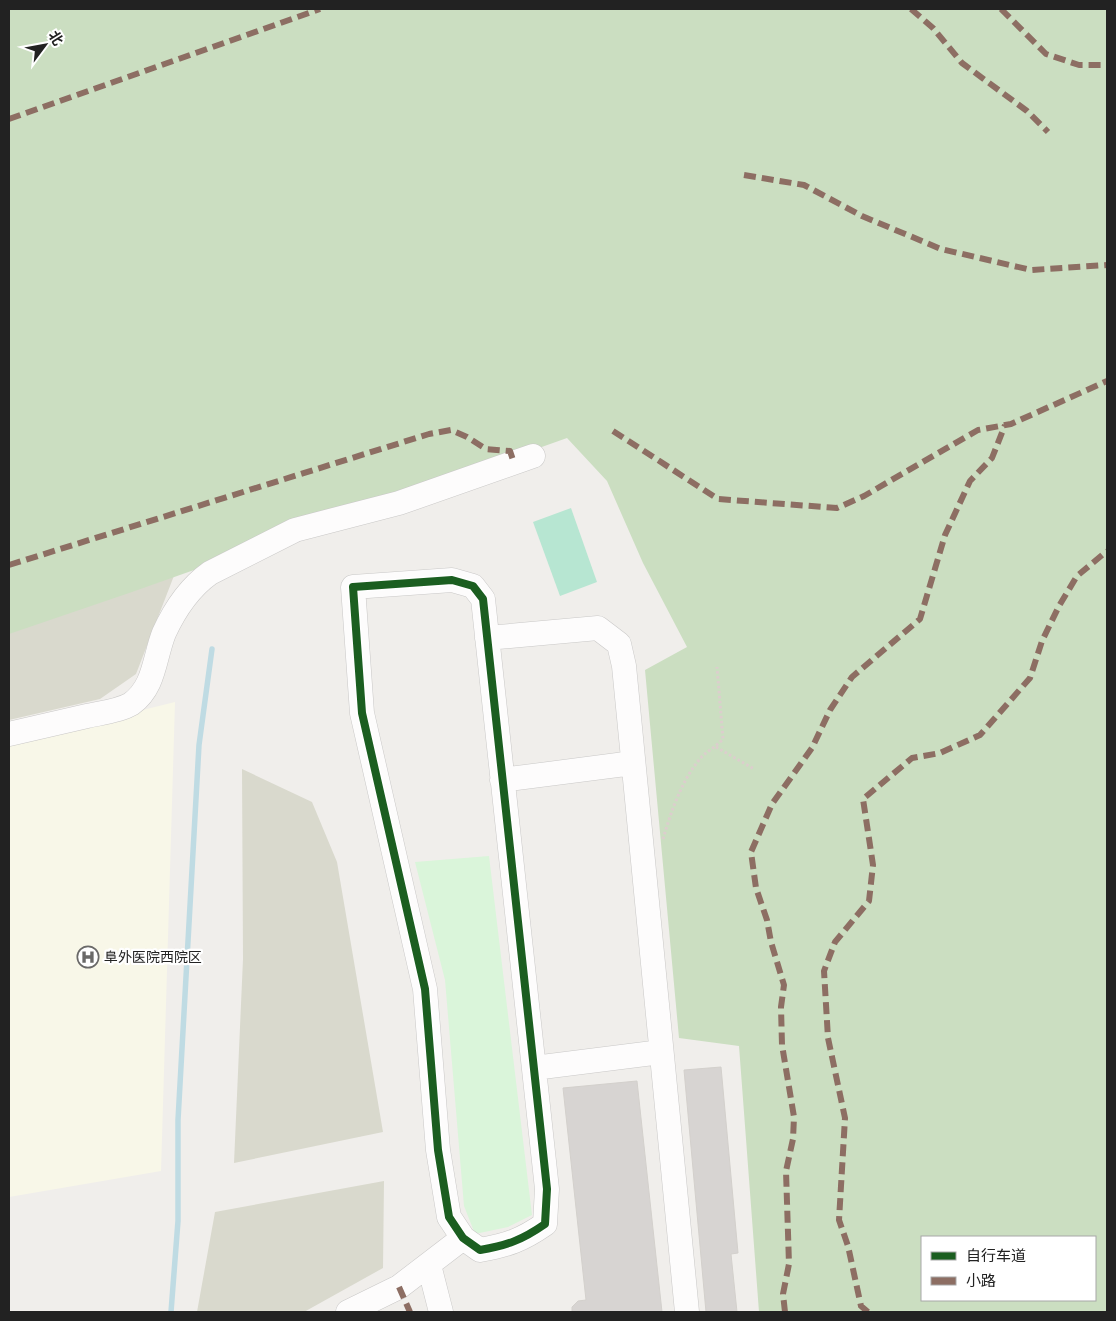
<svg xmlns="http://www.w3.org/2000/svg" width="1116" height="1321" font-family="'Nunito Sans','Noto Sans SC',sans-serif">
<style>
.education{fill:#f8f7e8}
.construction{fill:#d9d9cd}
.forest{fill:#cbdec1;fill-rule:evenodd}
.park{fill:#daf5da}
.pitch{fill:#b7e6d2}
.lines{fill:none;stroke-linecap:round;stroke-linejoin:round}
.stream{stroke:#bfdbe3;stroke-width:5.5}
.building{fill:#d7d4d2;stroke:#d3d0cc}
.street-casing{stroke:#c9c8c7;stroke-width:25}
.path{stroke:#dccecd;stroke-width:3;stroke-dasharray:2.5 2.5;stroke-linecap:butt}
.street{stroke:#fdfcfc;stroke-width:24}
.quiet{stroke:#8d6e63;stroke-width:6;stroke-dasharray:12 6;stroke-linecap:butt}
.cycleway-casing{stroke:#fff;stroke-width:11}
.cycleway{stroke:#1b5e20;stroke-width:8}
.labels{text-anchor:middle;stroke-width:4.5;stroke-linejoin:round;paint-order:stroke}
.poi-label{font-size:14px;fill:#222;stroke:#fff;text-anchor:start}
</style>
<rect width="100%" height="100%" fill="#f0eeeb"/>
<path class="education" d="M175,702l-14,469 -152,26v-454z"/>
<path class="construction" d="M182,555l-46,119 -36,25 -91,21v-95z
M242,769l70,33 25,60 46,270 -149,31 9,-204z
M384,1181l-1,87 -79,44h-107l18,-100z"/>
<path class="forest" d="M9,9h1098v1303h-348l-20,-266 -60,-8 -34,-368 42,-23 -44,-84 -36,-82 -40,-43 -435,154 -123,42zM922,1237h173v63h-173z"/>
<path class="park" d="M489,856l43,359 -24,12 -33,7 -11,-28 -19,-226 -30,-118z"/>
<path class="pitch" d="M571,508l26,74 -37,14 -27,-74z"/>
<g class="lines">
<path class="stream" d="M171,1312l7,-91v-101l21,-375 13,-96"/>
</g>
<path class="building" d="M721,1067l17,186 -7,1 6,58h-31l-22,-242z
M637,1081l25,231h-90v-5l6,-6 8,-1 -23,-212z"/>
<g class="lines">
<g class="street-casing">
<path id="street" d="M452,580l21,6 10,13 64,590 -2,35c-23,16 -37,21 -65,26l-17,-12 -14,-21 -11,-67 -13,-161 -63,-276 -9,-126z
M487,638l111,-10 21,16 5,22 63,646
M9,734c26,-6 52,-12 78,-18 14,-3 32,-5 44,-12 24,-17 23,-46 33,-71 11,-24 25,-45 46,-60l85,-43 104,-27 134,-47
M502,780l131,-17
M534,1068l127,-16
M429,1265l12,47
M348,1312l51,-25 64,-49"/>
</g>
<path class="path" d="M716,747l38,22
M663,839c8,-27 18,-57 36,-79 6,-8 17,-13 24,-21l-6,-72"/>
<use href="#street" class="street"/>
<path class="quiet" d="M911,9l22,19 29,35 65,48 21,21
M1001,9l45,45 33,11h28
M9,119l311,-110
M744,175l60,10 58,31 79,33 90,21 76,-5
M613,431l105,68 119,9 27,-12 114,-66 33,-6 96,-43
M9,565l420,-131 22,-4 16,7 19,12 24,2 4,12
M399,1287l11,25
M785,1312l-2,-18 6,-30 -3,-93 7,-32 1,-22 -12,-72 -1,-38 3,-22 -13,-43 -4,-22 -11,-32 -5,-36 21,-48 40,-56 18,-38 22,-33 68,-58 25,-84 25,-54 22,-23 13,-33
M868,1312l-7,-6 -13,-60 -9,-26 6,-102 -17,-80 -4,-67 11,-29 34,-41 4,-36 -10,-66 49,-41 28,-5 40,-18 50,-57 12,-37 17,-35 18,-30 30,-25"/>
<g class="cycleway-casing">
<path id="cycleway" d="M452,580l21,6 10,13 64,590 -2,35c-23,16 -37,21 -65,26l-17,-12 -14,-21 -11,-67 -13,-161 -63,-276 -9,-126z"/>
</g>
<use href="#cycleway" class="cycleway"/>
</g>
<defs>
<g id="hospital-ring" transform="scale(1.125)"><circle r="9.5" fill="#fff" stroke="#6a6968" stroke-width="1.5"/><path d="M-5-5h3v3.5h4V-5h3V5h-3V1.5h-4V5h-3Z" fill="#6a6968"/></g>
</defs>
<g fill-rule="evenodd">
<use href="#hospital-ring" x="88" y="957"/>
</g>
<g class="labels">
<g class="poi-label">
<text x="104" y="962">阜外医院西院区</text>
</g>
</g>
<rect width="1116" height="1321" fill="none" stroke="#222222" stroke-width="20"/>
<rect x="921" y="1236" width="175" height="65" fill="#ffffff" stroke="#a7a7a7"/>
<rect x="931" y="1252" width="25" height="8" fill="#1b5e20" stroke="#a7a7a7"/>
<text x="966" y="1261" font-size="15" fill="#222222">自行车道</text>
<rect x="931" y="1277" width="25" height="8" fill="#8d6e63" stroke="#a7a7a7"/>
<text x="966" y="1286" font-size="15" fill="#222222">小路</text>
<g transform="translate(45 45) rotate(58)" stroke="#ffffff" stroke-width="4" paint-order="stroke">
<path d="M0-4L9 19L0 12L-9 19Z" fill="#222222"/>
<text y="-8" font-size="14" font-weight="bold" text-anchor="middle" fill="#222222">北</text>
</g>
</svg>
